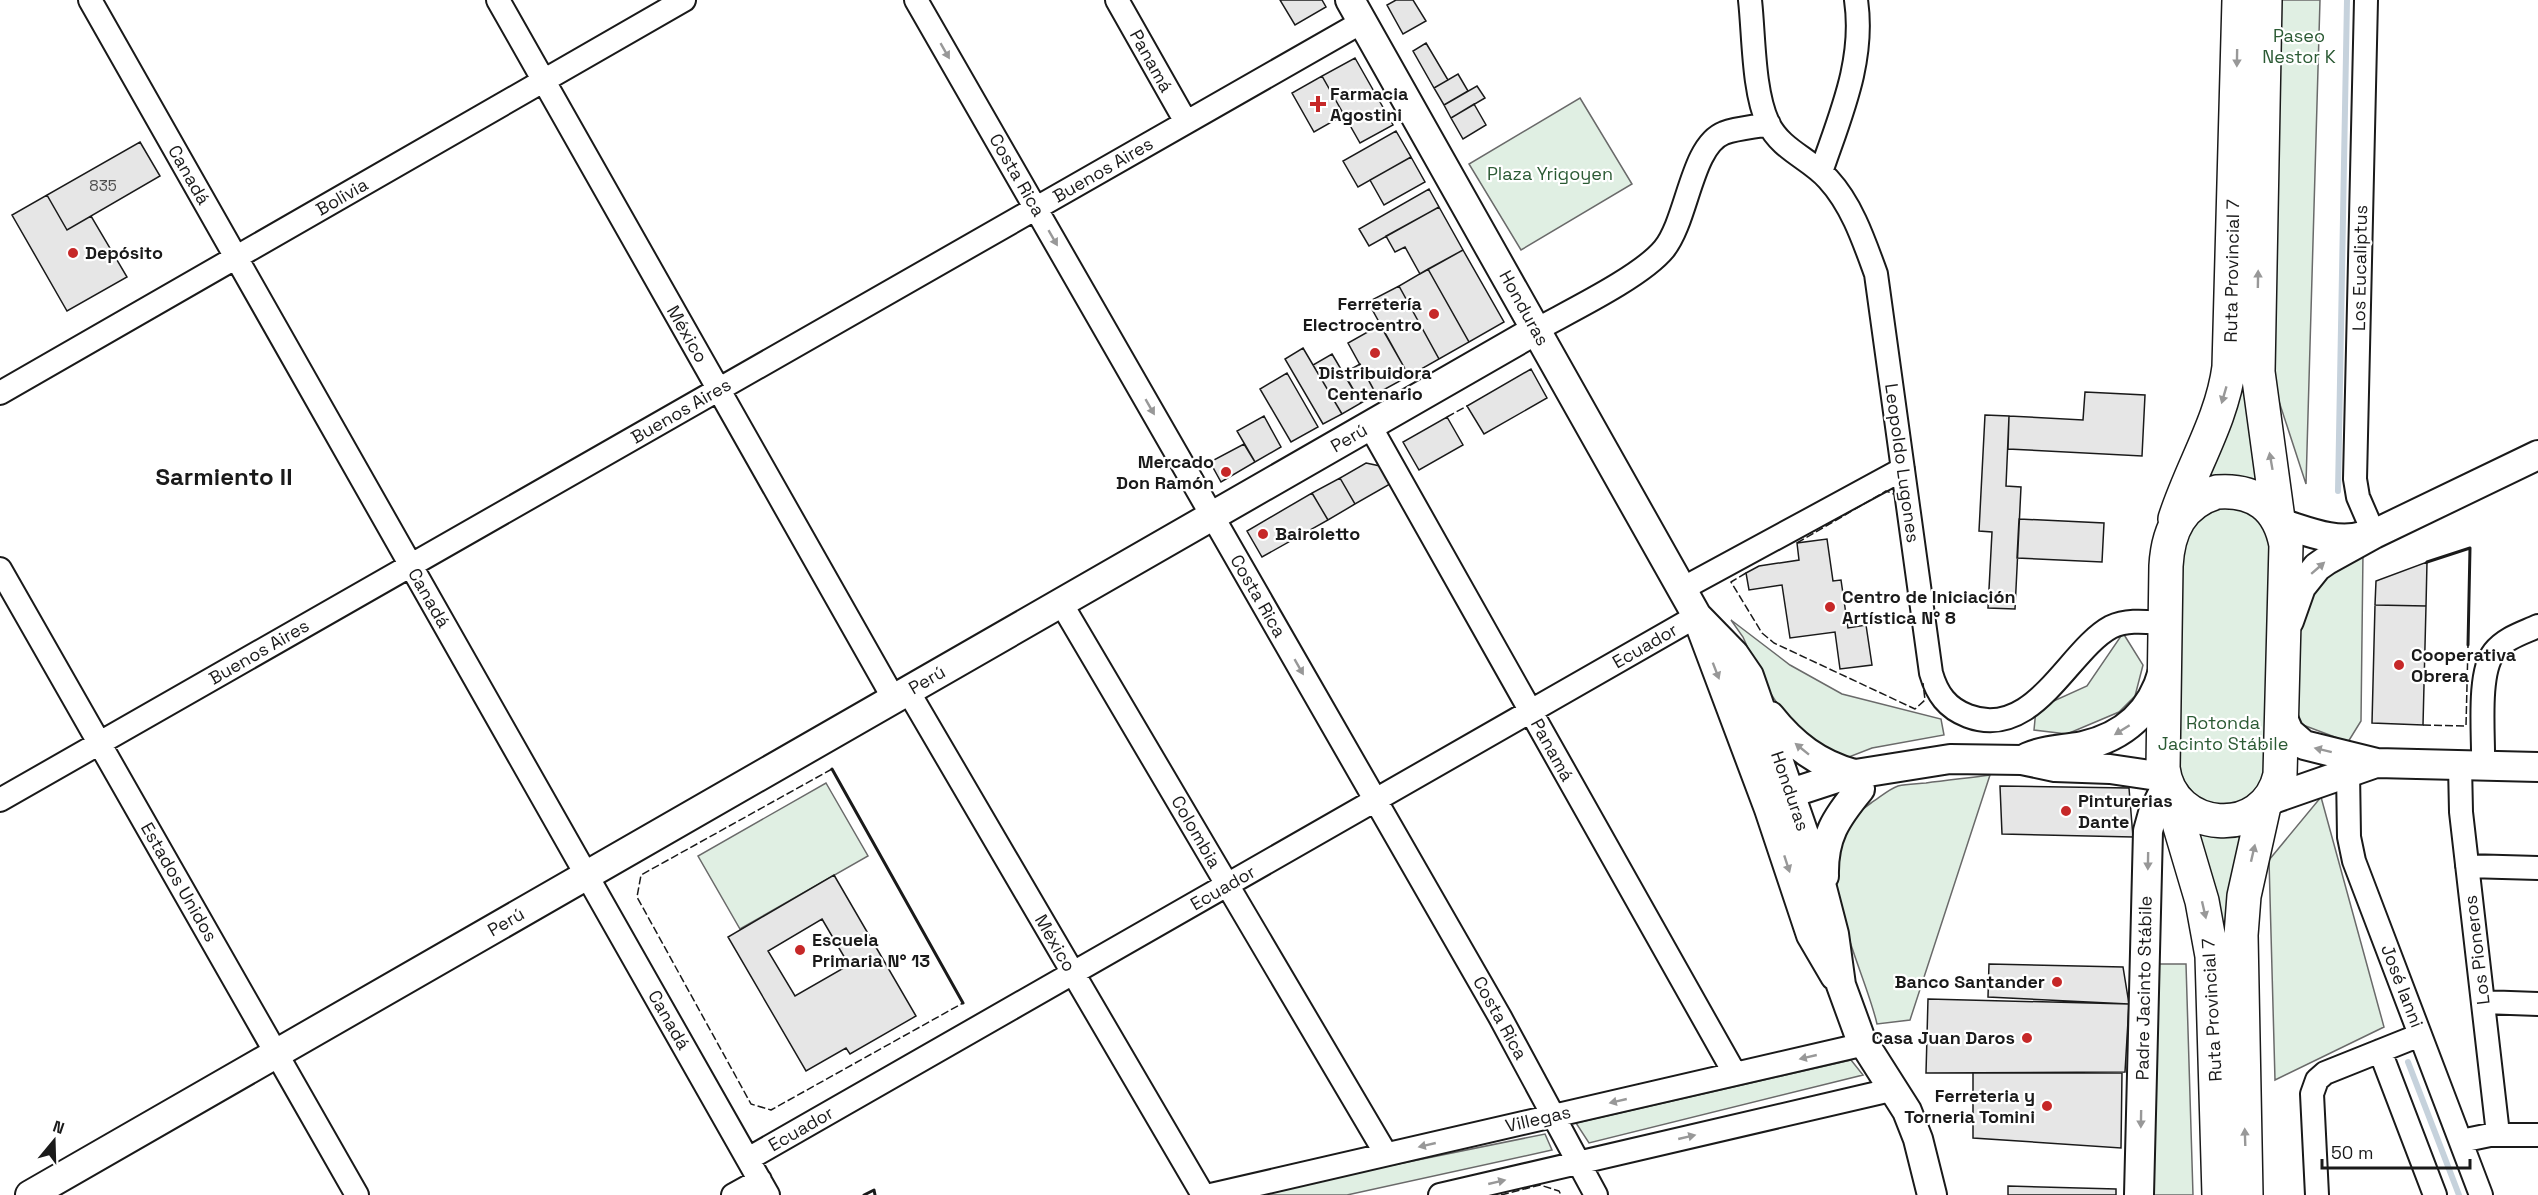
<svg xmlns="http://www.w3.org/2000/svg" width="2538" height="1195" font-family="'Space Grotesk',sans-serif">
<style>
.green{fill:#e0efe3;stroke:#6a6a6a;stroke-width:1.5}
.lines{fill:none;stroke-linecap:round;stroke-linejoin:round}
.stream{stroke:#c6d2dc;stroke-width:6}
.building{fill:#e6e6e6;stroke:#1a1a1a;stroke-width:1.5;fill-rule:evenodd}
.minor-casing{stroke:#1a1a1a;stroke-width:26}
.major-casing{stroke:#1a1a1a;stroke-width:32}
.highway-casing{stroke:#1a1a1a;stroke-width:36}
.minor{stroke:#fff;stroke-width:22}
.major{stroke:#fff;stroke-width:28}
.highway{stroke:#fff;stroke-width:33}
.fence{stroke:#1a1a1a;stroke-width:1.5;stroke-dasharray:8 3;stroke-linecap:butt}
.wall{stroke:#1a1a1a;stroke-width:3}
.oneway{fill:#989898}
.poi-dot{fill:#c62828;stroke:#fff;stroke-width:2}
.labels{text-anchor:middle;stroke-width:4.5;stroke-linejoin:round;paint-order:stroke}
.number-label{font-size:15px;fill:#4d4d4d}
.park-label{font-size:18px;fill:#2b5a34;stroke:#fff}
.street-label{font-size:18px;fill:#1a1a1a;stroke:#fff}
.poi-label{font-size:18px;font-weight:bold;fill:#1a1a1a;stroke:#fff;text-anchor:start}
.district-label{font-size:24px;font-weight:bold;fill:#1a1a1a;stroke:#fff}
</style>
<rect width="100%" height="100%" fill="#fff"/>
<path class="green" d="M2281,0h39l-14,484 -33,-101z
M1580,98l52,86 -111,66 -52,-86z
M2242,372l28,117c-29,-14 -39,-15 -70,-7z
M2233,503l37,24 -1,238 -20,38 -48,1 -25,-34 7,-224 7,-26z
M2363,552l-2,169 -13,21 -53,-20 6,-109 20,-39z
M1731,620l59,45 52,29 99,25 3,16 -72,13 -23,9 -31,-10 -34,-33 -22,-34 -19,-43z
M2123,633l20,32 -8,31 -16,16 -52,22 -33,-4 2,-21 51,-23z
M1990,775l-80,245 -33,4c-14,-63 -81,-172 -6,-221 8,-5 18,-14 27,-17 9,-2 19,-2 28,-3 21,-3 42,-5 64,-8z
M826,783l42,73 -128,73 -42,-73z
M2321,797l63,230 -109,53 -6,-220z
M2251,829l-24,151 -38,-150z
M2154,964h32l7,231h-40z
M1851,1060l12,15 -274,68 -13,-20z
M1545,1134l7,16 -205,45h-102z"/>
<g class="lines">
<path class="stream" d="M2338,491l9,-491
M2408,1062l51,133"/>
</g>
<path class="building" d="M1280,0h42l4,7 -31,18z
M1396,0h17l13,21 -23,13 -16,-29z
M1426,43l22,37 -14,8 -21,-37z
M1355,58l38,67 -33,18 -38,-67z
M1458,74l10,17 -24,14 -10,-17z
M1322,76l22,39 -30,17 -22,-39z
M1477,86l8,12 -34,20 -7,-13z
M1474,104l12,21 -23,14 -12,-21z
M1396,131l15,26 -53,30 -15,-26z
M140,142l20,34 -93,54 -20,-35z
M1411,157l14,25 -41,23 -14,-25z
M1429,189l10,18 -70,39 -10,-17z
M47,195l20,35 24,-14 36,61 -60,34 -55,-96z
M1439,207l24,43 -43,24 -15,-27 -10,5 -9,-16z
M1463,250l41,72 -35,20 -41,-73z
M1428,269l41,73 -30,17 -40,-73z
M1399,286l40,73 -30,17 -41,-74z
M1380,325l29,51 -33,18 -28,-51z
M1303,348l39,66 -19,10 -38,-65z
M1332,354l29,49 -19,11 -29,-49z
M1360,364l16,30 -15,9 -17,-30z
M1531,369l16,29 -63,36 -17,-28z
M1287,373l31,54 -27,15 -31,-53z
M2085,392l60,3 -3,61 -134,-7 1,-33 74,4z
M1985,415l24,1 -3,70 15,1 -6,122 -27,-1 4,-76 -13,-1z
M1264,416l17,31 -26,15 -18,-31z
M1447,417l16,28 -44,25 -16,-28z
M1244,444l11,18 -34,20 -11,-20z
M1366,463l14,3 10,18 -35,20 -15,-26z
M1340,478l15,26 -27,16 -16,-27z
M1312,493l16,27 -66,37 -15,-26z
M2019,519l85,4 -2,39 -85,-4z
M1827,539l6,42 8,-1 7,48 18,-3 6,40 -32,4 -5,-37 -45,6 -8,-53 -33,5 -3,-17 13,-7 40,-6 -2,-17z
M2427,562l-1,44 -51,-1 1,-24z
M2375,605l51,1 -3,119 -51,-2z
M2000,786l129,2 4,49 -131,-3z
M834,875l82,141 -66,38 -4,-6 -40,23 -78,-134zM822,919l27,46 -54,31 -27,-45z
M1989,964l134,3 6,37 -141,-7z
M1928,999l201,5 -4,68 -199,1z
M1973,1073h149l-1,75 -148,-10z
M2008,1186l108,3v6h-108z"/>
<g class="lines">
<g class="minor-casing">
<path id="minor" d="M90,0l678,1195
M498,0l396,699
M916,0l584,1017 96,178
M1117,0l69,122
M1750,0c4,36 3,91 18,123 13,27 41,35 60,56 24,26 36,62 48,95l55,399c6,21 16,35 37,43 66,25 100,-66 143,-89 17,-8 36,-5 54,-4
M2366,0l-11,479 3,18 16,37
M1821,172c19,-56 44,-111 35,-172
M1536,330c34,-19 105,-53 128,-81 24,-30 27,-103 60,-116 14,-5 31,-6 45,-9
M0,393l684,-393
M1370,426l365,648
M0,569l357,626
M1682,589l221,-120
M1061,603l325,551
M908,691l295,504
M2460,765l1,47 37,322
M2483,765c1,-28 -6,-91 11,-113 11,-14 29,-19 44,-26
M2348,771l1,66 5,24 127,334
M0,800l1362,-778
M2467,866l71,2
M2483,1002l55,2
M2380,1051l55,144
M2461,1141l29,-6h48
M748,1159l949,-543
M733,1195l27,-15
M1211,1195l654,-151
M1440,1195l455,-106
M2317,1195l-5,-101 5,-14 8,-7 95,-38"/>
</g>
<g class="major-casing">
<path id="major" d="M1350,0l347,616 37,38 15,22 71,204 14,54 7,51 19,52 47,74 11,28 14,56
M2280,523c27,8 55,21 83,13
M2289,621l12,-34 16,-20 10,-7 47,-26 164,-79
M1700,625l69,184 42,126 24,41
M1770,716c23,29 48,48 84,58
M2282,716l7,16 15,13 73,18 161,4
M2028,757c18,-8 36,-7 55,-11 40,-9 69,-34 80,-75
M2270,800l106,-37
M1769,809l22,-16 52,-17 107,-17 72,1 33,7 55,2 54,8
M1824,876c-1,-39 12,-58 36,-87
M30,1195l1506,-865
M2139,1195l9,-364 5,-18 14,-28"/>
</g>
<g class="highway-casing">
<path id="highway" d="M2265,0l-7,372 20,147
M2217,492c38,-3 62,15 69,53l-6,230c-15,66 -109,58 -117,-7l3,-202c2,-36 15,-63 51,-74z
M2175,519c16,-51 47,-98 54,-152l10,-367
M2170,793l32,108 10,55 7,239
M2246,1195l-5,-260 3,-39 20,-90"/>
</g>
<use href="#minor" class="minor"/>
<use href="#major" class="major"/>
<use href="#highway" class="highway"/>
<path class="fence" d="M1447,417l20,-11
M1797,543l89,-52 13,5
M1746,573l-15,9 31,51 12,10 141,66 10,-9 -2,-17
M2423,725l43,1 2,-81
M832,769l-191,106 -4,22 114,207 20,6 192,-107
M1501,1195l39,-10 19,6 2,4"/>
<path class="wall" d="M2427,562l43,-14 -2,97
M832,769l131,234
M864,1195l10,-5 1,5"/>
</g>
<defs><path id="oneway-solid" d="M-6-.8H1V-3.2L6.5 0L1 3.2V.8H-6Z" transform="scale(1.5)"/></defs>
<g class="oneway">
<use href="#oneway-solid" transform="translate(945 51) rotate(60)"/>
<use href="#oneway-solid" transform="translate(2237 58) rotate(91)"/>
<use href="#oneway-solid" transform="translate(1053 238) rotate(60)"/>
<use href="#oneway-solid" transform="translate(2258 279) rotate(-89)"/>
<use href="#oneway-solid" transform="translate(2224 395) rotate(106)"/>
<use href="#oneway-solid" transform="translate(1150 407) rotate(60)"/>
<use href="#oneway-solid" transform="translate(2271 461) rotate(-100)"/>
<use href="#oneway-solid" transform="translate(2318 568) rotate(-41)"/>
<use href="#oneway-solid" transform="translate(1299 667) rotate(60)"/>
<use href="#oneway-solid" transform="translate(1716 671) rotate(69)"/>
<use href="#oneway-solid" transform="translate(2122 730) rotate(148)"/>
<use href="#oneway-solid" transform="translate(1802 749) rotate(-141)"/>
<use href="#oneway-solid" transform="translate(2323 750) rotate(-166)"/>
<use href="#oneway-solid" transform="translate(2253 853) rotate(-77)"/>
<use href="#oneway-solid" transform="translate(2148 861) rotate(91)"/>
<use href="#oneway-solid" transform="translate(1787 864) rotate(72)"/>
<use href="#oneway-solid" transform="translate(2204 910) rotate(77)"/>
<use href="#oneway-solid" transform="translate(1808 1057) rotate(167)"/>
<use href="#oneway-solid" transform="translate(1618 1101) rotate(167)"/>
<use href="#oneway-solid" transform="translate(2141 1119) rotate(91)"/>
<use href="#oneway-solid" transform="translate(1687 1137) rotate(-13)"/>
<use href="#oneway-solid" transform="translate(2245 1137) rotate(-92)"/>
<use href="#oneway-solid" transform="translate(1427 1145) rotate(167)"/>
<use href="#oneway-solid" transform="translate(1497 1182) rotate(-13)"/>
</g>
<g class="poi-dot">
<path d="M1315 95h6v6h6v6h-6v6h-6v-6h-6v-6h6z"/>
<circle cx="73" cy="253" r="6"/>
<circle cx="1434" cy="314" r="6"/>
<circle cx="1375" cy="353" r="6"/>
<circle cx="1226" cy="472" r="6"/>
<circle cx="1263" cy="534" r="6"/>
<circle cx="1830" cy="607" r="6"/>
<circle cx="2399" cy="665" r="6"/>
<circle cx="2066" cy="811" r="6"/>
<circle cx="800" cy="950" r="6"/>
<circle cx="2057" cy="982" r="6"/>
<circle cx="2027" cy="1038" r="6"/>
<circle cx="2047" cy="1106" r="6"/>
</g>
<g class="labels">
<g class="number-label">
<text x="103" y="191">835</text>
</g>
<g class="park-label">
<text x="2299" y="42">Paseo<tspan x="2299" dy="21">Nestor K</tspan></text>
<text x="1550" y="180">Plaza Yrigoyen</text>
<text x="2223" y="729">Rotonda<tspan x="2223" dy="21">Jacinto Stábile</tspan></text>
</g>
<g class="street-label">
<text transform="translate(1151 61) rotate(61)" y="6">Panamá</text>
<text transform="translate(1103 170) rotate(-30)" y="6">Buenos Aires</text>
<text transform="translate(189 175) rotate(60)" y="6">Canadá</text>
<text transform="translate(1017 175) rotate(60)" y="6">Costa Rica</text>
<text transform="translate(342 197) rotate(-30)" y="6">Bolivia</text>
<text transform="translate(2360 268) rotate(-89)" y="6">Los Eucaliptus</text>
<text transform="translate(2232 271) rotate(-89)" y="6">Ruta Provincial 7</text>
<text transform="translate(1524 308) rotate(61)" y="6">Honduras</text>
<text transform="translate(687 334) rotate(60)" y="6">México</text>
<text transform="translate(681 411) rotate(-30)" y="6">Buenos Aires</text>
<text transform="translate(1349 438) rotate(-30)" y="6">Perú</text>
<text transform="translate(1902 463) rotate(82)" y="6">Leopoldo Lugones</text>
<text transform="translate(1258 596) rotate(60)" y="6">Costa Rica</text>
<text transform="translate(429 598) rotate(60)" y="6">Canadá</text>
<text transform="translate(1645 646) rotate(-30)" y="6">Ecuador</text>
<text transform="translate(259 652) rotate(-30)" y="6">Buenos Aires</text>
<text transform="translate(927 680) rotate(-30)" y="6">Perú</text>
<text transform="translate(1552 750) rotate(61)" y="6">Panamá</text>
<text transform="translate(1790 791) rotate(71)" y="6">Honduras</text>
<text transform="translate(1196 832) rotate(60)" y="6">Colombia</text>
<text transform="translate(179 882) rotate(60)" y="6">Estados Unidos</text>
<text transform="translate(1223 888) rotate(-30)" y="6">Ecuador</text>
<text transform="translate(506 922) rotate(-30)" y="6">Perú</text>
<text transform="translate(1055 943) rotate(60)" y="6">México</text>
<text transform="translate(2477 950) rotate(-97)" y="6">Los Pioneros</text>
<text transform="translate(2402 986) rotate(69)" y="6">José Ianni</text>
<text transform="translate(2144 988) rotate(-89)" y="6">Padre Jacinto Stábile</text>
<text transform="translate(2212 1010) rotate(-93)" y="6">Ruta Provincial 7</text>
<text transform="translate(1500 1018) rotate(61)" y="6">Costa Rica</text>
<text transform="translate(669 1020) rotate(60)" y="6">Canadá</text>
<text transform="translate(1538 1119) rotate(-13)" y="6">Villegas</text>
<text transform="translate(801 1129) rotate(-30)" y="6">Ecuador</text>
</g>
<g class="poi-label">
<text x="1330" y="100">Farmacia<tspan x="1330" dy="21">Agostini</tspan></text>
<text x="85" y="259">Depósito</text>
<text x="1422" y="310" text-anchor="end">Ferretería<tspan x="1422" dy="21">Electrocentro</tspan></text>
<text x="1375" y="379" text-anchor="middle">Distribuidora<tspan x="1375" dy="21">Centenario</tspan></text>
<text x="1214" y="468" text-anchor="end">Mercado<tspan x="1214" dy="21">Don Ramón</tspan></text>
<text x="1275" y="540">Bairoletto</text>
<text x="1842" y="603">Centro de Iniciación<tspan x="1842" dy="21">Artística N° 8</tspan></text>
<text x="2411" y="661">Cooperativa<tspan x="2411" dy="21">Obrera</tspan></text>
<text x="2078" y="807">Pinturerias<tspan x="2078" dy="21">Dante</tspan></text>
<text x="812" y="946">Escuela<tspan x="812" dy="21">Primaria N° 13</tspan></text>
<text x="2045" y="988" text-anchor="end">Banco Santander</text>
<text x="2015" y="1044" text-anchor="end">Casa Juan Daros</text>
<text x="2035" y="1102" text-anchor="end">Ferreteria y<tspan x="2035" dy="21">Torneria Tomini</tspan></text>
</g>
<g class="district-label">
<text x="224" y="485">Sarmiento II</text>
</g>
</g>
<g transform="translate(54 1141) rotate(19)" stroke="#ffffff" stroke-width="4.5" paint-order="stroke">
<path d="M0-4.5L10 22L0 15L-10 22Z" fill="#1a1a1a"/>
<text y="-9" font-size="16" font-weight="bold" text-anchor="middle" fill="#1a1a1a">N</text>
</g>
<path d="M2322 1159v9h148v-9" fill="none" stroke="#1a1a1a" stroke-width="3"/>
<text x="2331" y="1159" font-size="18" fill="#1a1a1a" stroke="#ffffff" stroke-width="4.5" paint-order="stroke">50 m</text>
</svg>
